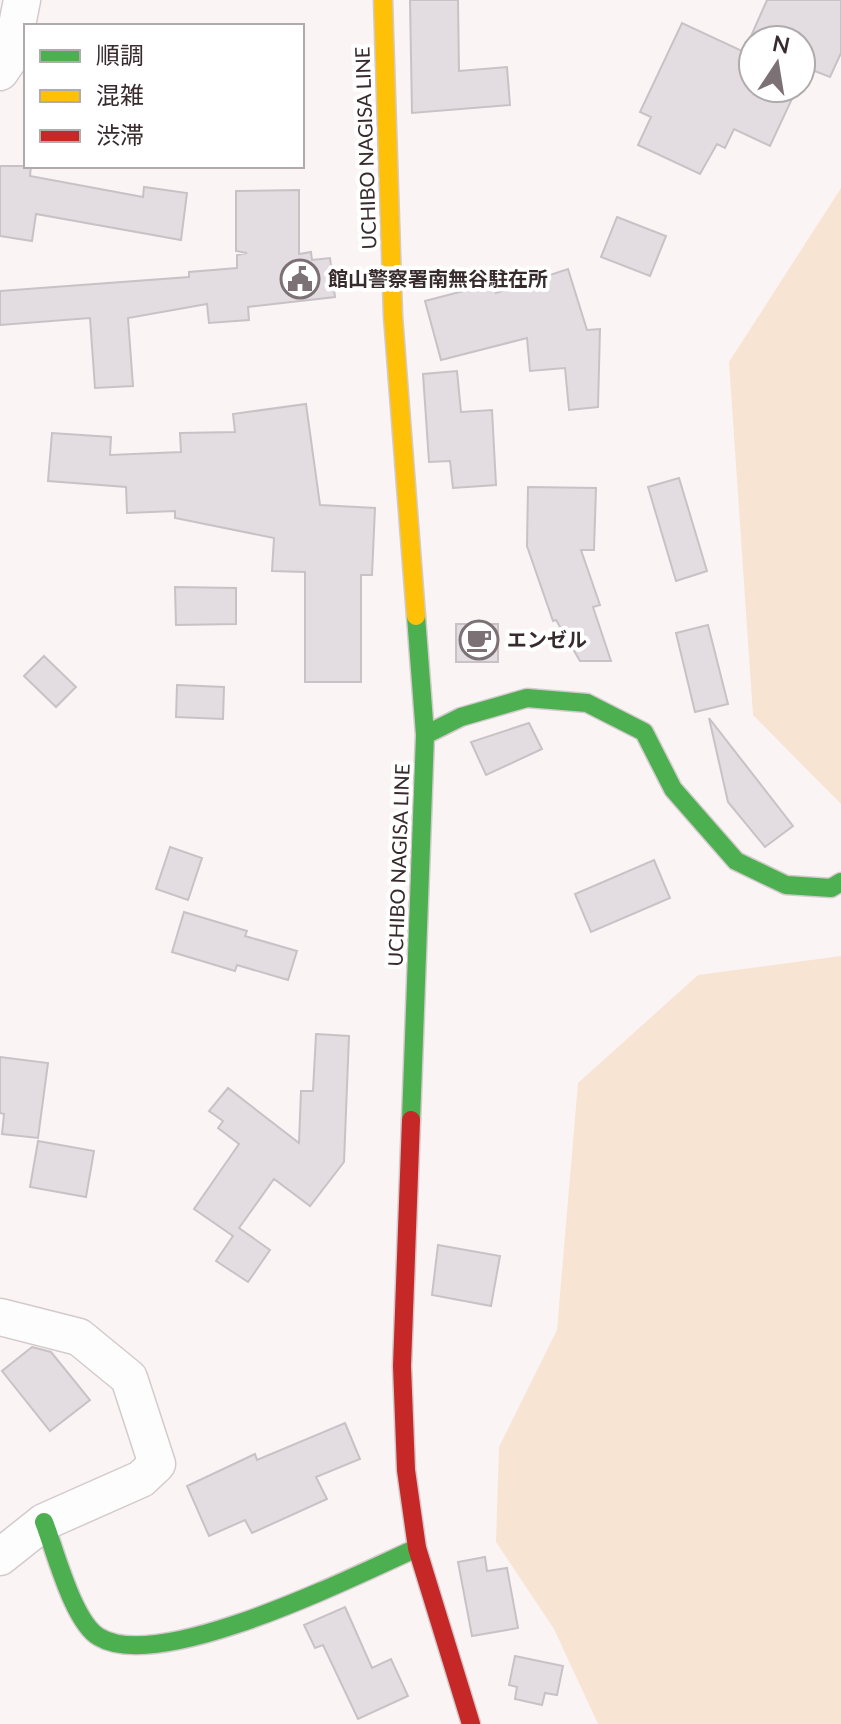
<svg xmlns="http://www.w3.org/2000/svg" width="841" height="1724" font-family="Lato,'Noto Sans JP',sans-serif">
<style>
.green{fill:#f8e4d3}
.building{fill:#e3dce0;stroke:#c8c2c6;stroke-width:2}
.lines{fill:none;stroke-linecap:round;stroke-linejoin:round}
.street-casing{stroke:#d3cacc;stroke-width:39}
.fast-casing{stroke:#d3cacc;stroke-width:21}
.slow-casing{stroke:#d3cacc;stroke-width:21}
.jam-casing{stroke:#d3cacc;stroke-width:21}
.street{stroke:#fefdfe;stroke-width:36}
.fast{stroke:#4caf50;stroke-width:18}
.slow{stroke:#ffc107;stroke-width:18}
.jam{stroke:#c62828;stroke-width:18}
.labels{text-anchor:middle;stroke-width:8;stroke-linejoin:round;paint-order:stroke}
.street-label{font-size:20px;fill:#372b2e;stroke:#fff}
.poi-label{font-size:20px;font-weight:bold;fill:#372b2e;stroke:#fff;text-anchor:start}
</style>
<rect width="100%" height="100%" fill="#fbf4f5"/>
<path class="green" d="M841,188v616l-88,-89 -24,-353z
M841,956v768h-243l-44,-95 -58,-87 3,-95 58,-117 21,-247 120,-108z"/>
<path class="building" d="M410,0h48l1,71 48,-4 3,38 -98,8z
M767,0h74v53l-11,24 -23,-9 -6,12v-40h-48v48h44l-27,58 -36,-17 -9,19 -8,-4 -17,30 -62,-29 13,-28 -11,-5 42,-89 62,29z
M0,166h31l-1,10 113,21 1,-10 43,6 -6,47 -145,-26 -4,27 -32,-5z
M299,190v64l12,-2 1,8 18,-2 5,39 -87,10 1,13 -40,3 -2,-19 -79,14 5,68 -38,2 -5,-70 -90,7v-34l189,-14v-5l48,-4v-13l10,-2 -11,-2v-60z
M617,217l49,19 -16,40 -49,-19z
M568,269l19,61 13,-1 -2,78 -29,3 -4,-42 -35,3 -3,-33 -86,22 -16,-59 69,-18 2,10z
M457,371l4,41 31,-2 4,75 -43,3 -3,-27 -21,1 -6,-88z
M306,404l14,101 55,3 -3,67h-11v107h-56v-110l-33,-1 2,-33 -99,-20v-7l-48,2 -1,-26 -78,-6 4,-48 59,4 -1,18 71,-3 -1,-19 55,-1 -2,-18z
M679,478l28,93 -31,10 -28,-94z
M528,487l68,1 -2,62h-13l19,55 -7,2 18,54h-31l-24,-41 -3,1 -26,-75z
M175,587l61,1v36l-60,1z
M456,624h42v38h-42z
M708,625l20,79 -33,8 -19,-79z
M44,656l32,31 -20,20 -32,-31z
M177,685l47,2 -1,32 -47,-2z
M709,718l84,108 -28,21 -37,-45z
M529,723l13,26 -56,26 -15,-33z
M170,847l32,11 -14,42 -32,-11z
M654,860l16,38 -79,34 -16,-38z
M184,912l63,19 -2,5 52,15 -9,29 -51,-15 -2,6 -63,-19z
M316,1034l33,2 -5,126 -34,44 -36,-27 -35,49 31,22 -22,32 -32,-21 17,-25 -39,-27 45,-65 -21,-16 5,-7 -14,-10 19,-23 71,55 2,-52h12z
M0,1057l48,6 -10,75 -36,-4 2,-20 -4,-1z
M38,1141l56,10 -8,46 -56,-10z
M438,1245l62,11 -9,50 -59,-11z
M32,1347l19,5 39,48 -40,31 -48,-60z
M345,1423l15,36 -44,18 11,22 -75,34 -7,-13 -36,16 -22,-50 68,-32 2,6z
M485,1557l2,14 20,-3 11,60 -46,8 -14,-74z
M345,1607l27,61 19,-9 17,37 -50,23 -35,-74 -8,3 -11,-23z
M515,1656l48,10 -6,29 -12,-2 -3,12 -27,-6 2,-12 -8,-2z"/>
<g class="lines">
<g class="street-casing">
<path id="street" d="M0,72l11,-16 11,-56
M0,1317l79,20 50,41 28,86 -16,15 -97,43 -44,35"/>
</g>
<g class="fast-casing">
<path id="fast" d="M425,735l36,-18 66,-19 60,5 57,29 29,57 63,72 50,24 45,3 10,-6
M411,1120l14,-385 -9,-119
M44,1522c11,28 29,100 55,115 61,37 255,-61 318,-89"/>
</g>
<g class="slow-casing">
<path id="slow" d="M383,0l10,316 23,300"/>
</g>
<g class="jam-casing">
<path id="jam" d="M411,1120l-9,246 4,104 11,78 54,176"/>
</g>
<use href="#street" class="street"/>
<use href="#fast" class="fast"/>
<use href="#slow" class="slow"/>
<use href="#jam" class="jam"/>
</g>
<defs>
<g id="civic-ring" transform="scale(2)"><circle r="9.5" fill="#fff" stroke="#7c7174" stroke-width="1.5"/><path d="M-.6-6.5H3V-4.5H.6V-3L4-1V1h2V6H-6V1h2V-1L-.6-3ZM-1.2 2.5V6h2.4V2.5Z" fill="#7c7174"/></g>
<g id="cafe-ring" transform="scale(2)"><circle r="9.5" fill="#fff" stroke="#7c7174" stroke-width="1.5"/><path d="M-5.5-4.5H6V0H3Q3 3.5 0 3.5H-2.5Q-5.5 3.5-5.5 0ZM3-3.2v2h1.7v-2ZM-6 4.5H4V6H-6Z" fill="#7c7174"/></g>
</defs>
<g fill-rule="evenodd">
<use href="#civic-ring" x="300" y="279"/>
<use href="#cafe-ring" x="479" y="640"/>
</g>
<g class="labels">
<g class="street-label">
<text transform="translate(366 148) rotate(-92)" y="7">UCHIBO NAGISA LINE</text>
<text transform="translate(399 865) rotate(-88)" y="7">UCHIBO NAGISA LINE</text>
</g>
<g class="poi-label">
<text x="328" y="286">館山警察署南無谷駐在所</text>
<text x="507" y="647">エンゼル</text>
</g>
</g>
<rect x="24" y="24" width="280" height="144" fill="#ffffff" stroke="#afaaab" stroke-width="2"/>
<rect x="40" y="50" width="40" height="12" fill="#4caf50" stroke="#afaaab" stroke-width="2"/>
<text x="96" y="64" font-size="24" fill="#372b2e">順調</text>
<rect x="40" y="90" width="40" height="12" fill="#ffc107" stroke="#afaaab" stroke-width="2"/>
<text x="96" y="104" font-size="24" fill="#372b2e">混雑</text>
<rect x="40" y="130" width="40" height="12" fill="#c62828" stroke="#afaaab" stroke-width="2"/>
<text x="96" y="144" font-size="24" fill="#372b2e">渋滞</text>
<g transform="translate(777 64) rotate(12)"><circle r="38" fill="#ffffff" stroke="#afaaab" stroke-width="2"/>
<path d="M0-6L14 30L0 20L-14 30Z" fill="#7c7174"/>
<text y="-12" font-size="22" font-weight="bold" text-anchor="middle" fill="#372b2e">N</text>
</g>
</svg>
